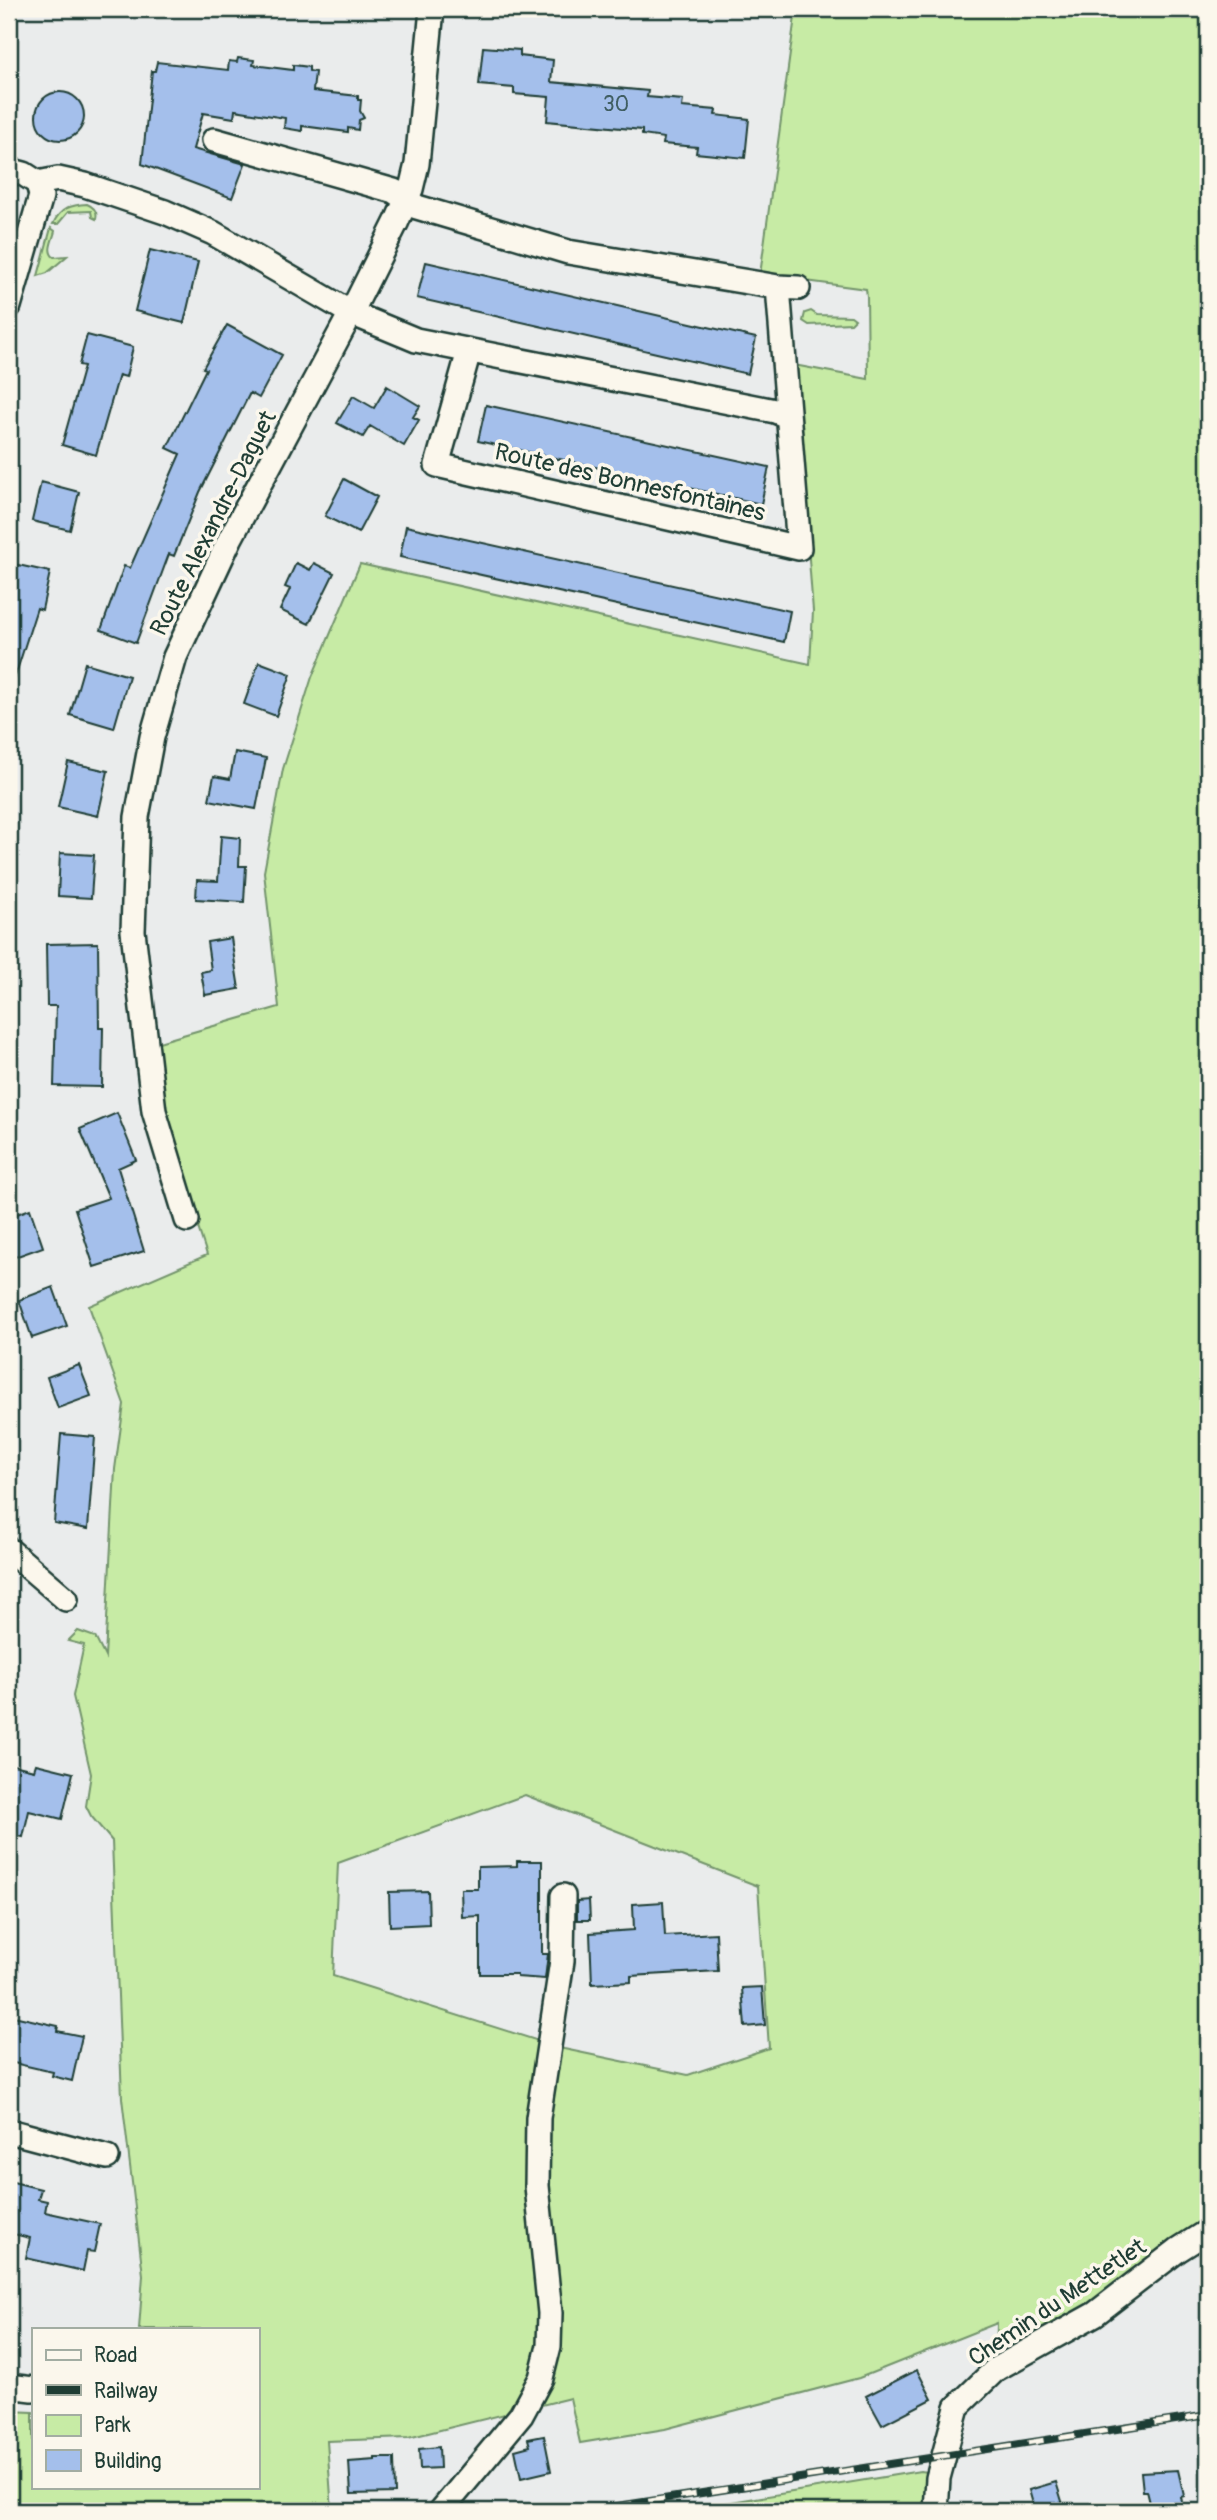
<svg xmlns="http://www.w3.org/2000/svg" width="1217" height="2520" font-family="Pangolin,sans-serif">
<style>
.green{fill:#c7eba5;stroke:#73946c;stroke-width:2;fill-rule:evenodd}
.building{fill:#a4bfeb;stroke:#1f3d34;stroke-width:2}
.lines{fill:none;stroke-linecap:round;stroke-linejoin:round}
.minor-casing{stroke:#1f3d34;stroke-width:28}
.minor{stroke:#fbf7ec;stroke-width:23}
.rail-casing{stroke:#1f3d34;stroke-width:8}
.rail{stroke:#fbf7ec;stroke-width:5;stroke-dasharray:16;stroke-linecap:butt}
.labels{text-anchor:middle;stroke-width:7;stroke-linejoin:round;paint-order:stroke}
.number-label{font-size:21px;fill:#405e62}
.street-label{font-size:24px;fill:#1f3d34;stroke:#fbf7ec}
</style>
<rect width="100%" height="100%" fill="#eaecec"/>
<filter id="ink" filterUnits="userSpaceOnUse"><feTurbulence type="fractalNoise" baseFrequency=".0143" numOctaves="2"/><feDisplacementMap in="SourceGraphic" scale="14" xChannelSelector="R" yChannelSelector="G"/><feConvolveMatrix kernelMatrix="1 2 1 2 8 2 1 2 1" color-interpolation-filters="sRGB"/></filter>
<g filter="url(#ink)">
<path class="green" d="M796,9h412v2222l-212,138 1,-46 -138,55 -194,51 -85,14 -10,-45 -162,40 -81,3 5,70h-323v-100l24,1v75h224v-158h-118l4,-54 -21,-177 -10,-257 -21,-25 -5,-10 5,-32 -18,-78 11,-51 -16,-4 10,-10 17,6 10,20 10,-188 9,-65 -35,-98 118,-51 -57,-174 -5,-35 134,-39 -15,-135 19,-103 29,-92 48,-113 450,100 3,-53 -19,-246 74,14 -1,-83 -1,-7 -106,-14zM525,1795l233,91 11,162 -81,27 -124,-26 -231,-73 5,-113z
M87,204c7,3 11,7 9,15l-4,-2 -1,-6 -23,1 -10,12h-5c7,-16 18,-19 34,-20z
M51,228l4,3c-2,9 -9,20 -1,26l13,-1 -20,17 -9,3z
M811,311l6,4 34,1 4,3 -4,4 -42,2 -6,-4 2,-8z
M920,2471l8,1 3,39h-254z"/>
<path class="building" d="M483,47l37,3v6l33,4 -2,22 97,9 -1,6 36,3 -1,7 34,3 -1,5 34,4 -4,39 -49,-5 1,-6 -34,-3 1,-6 -22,-3v-5l-95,-9 2,-24 -35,-3v-6l-35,-3z
M238,58l16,2 -1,5 40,5v-5l16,2v4l6,1 -2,19 45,5v4h3l-1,11 4,7 -5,2 -1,10 -10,-2v4l-46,-6v5l-18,-3 1,-10 -50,-8 -1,8 -31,-5 -10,36 52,15 -13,34 -90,-34 10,-93h3l2,-9 71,8 1,-9 8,1z
M36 116a24 24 0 1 1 48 0a24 24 0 1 1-48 0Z
M150,250l48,12 -14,61 -49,-12z
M426,262l330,76 -8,36 -331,-76z
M227,325l55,30 -23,43 -9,-5 -50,99 -26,64 -5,-2 -33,89 -35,-13 23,-64 6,2 50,-114 -13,-6 39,-79 -3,-1z
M87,335l46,12 -7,30 -7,-2 -23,80 -34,-10 22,-79 -5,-1z
M387,386l33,20 -7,11 6,3 -15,26 -34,-20 -7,11 -26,-14 16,-27 21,12z
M486,405l283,62 -8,37 -283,-63z
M344,479l33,18 -19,36 -33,-17z
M41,482l38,10 -9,38 -38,-9z
M406,526l384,85 -6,31 -384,-85z
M9,563l41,9 -8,38 -5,-2 -25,78h-3z
M296,563l14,7 4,-7 20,10 -25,51 -29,-14 10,-21 -5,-2z
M259,662l32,12 -15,42 -32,-12z
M85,663l44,13 -15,52 -44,-13z
M235,752l31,6 -10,51 -47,-9 5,-24 16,3z
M68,762l40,9 -10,45 -40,-9z
M221,836l19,2 -1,28h7l-2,36 -48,-3 1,-19 21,1z
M60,853l34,2 -3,43 -33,-2z
M231,938l8,51 -34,6 -4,-23 10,-2 -4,-28z
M98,943l1,85h4l-1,59 -48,-1 2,-80h-9l-1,-62z
M117,1113l19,47 -18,8 26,83 -50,16 -19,-58 34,-11 -29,-69z
M30,1209l13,38 -34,12v-42z
M53,1287l14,39 -35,12 -13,-38z
M79,1365l12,31 -33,12 -11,-31z
M61,1434l34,3 -7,92 -34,-6z
M9,1764l25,6 2,-6 37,9 -11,46 -33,-8 -6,26 -14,-3z
M517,1861h25v93h6l-3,25 -28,-2v-3h-37v-58l-18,1 -1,-28h17v-22l39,-1z
M428,1891l1,33 -39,2 -1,-34z
M589,1900l1,20h-13v-19z
M663,1902l2,34 51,-3 2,38 -87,5v6l-39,2 -2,-51 44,-3 -1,-26z
M762,1987l3,38 -20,2 -3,-39z
M9,2015l49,11 -1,5 25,5 -10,45 -20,-5 1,-4 -44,-10z
M9,2181l32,8 -3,10 9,2 -2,11 55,12 -6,28 -7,-1 -4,20 -57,-13 4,-20 -21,-5z
M917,2370l15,29 -50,26 -16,-29z
M544,2436l7,35 -30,7 -6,-28 15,-4 -2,-7z
M439,2447l1,21 -20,1 -1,-20z
M375,2458h19l1,35 -44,1 -2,-32 26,-2z
M1178,2470l6,26 -3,1 2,9 -31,5 -5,-20h-4l-2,-19z
M1056,2482l9,29h-30l-6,-21z"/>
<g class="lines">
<g class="minor-casing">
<path id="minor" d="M214,140l180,51 23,16 151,45 210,35 20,1
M9,170l15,4 14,9 20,-4 27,6 80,27 48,21 138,80 65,27 359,71 12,5
M9,306l32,-110 -3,-13
M469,351l-32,114 362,83 -21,-261
M187,1220l-33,-109 -21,-180 4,-114 15,-80 23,-80 55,-118 121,-226 46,-92 14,-32 6,-25 15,-155
M9,1550l57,49
M9,2131l98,26
M9,2386l24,3
M441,2511l80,-96 20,-37 8,-32 1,-33 -13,-127 1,-68 24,-157 1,-65
M936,2511l2,-33 19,-71 39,-38 99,-55 83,-64 30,-19"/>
</g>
<use href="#minor" class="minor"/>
<g class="rail-casing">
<path id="rail" d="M585,2511l623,-96"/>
</g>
<use href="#rail" class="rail"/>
</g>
</g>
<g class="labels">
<g class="number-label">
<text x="616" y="111">30</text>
</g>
<g class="street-label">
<text transform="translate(630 482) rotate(13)" y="8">Route des Bonnesfontaines</text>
<text transform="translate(213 523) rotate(-63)" y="8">Route Alexandre-Daguet</text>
<text transform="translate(1057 2302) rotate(-34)" y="8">Chemin du Mettetlet</text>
</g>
</g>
<rect width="1217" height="2520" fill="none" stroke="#fbf7ec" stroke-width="35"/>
<rect x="18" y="18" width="1182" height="2485" fill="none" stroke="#1f3d34" stroke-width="2.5" filter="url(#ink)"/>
<rect x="32" y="2328" width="228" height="161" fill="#fbf7ec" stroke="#a3ada2" stroke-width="2"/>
<rect x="46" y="2350" width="35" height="10" fill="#fbf7ec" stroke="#a3ada2" stroke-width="2"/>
<text x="94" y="2362" font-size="21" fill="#1f3d34">Road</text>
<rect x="46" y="2385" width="35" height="10" fill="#1f3d34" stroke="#a3ada2" stroke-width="2"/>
<text x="94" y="2398" font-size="21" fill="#1f3d34">Railway</text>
<rect x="46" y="2415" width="35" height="21" fill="#c7eba5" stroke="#a3ada2" stroke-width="2"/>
<text x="94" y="2432" font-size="21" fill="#1f3d34">Park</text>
<rect x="46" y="2450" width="35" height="21" fill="#a4bfeb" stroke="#a3ada2" stroke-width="2"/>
<text x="94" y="2468" font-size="21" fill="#1f3d34">Building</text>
</svg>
